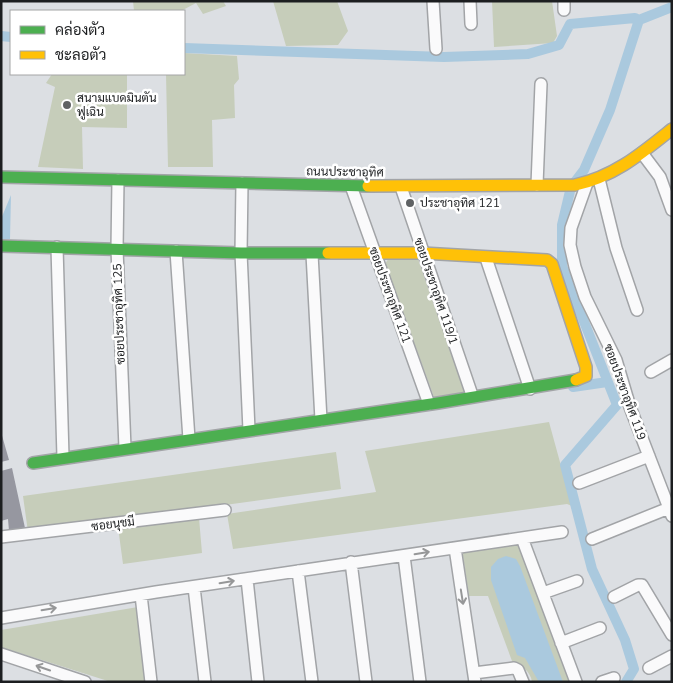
<svg xmlns="http://www.w3.org/2000/svg" width="673" height="683" font-family="'Nunito Sans',Sarabun,sans-serif">
<style>
.green{fill:#c6cdba}
.water{fill:#aac9de}
.lines{fill:none;stroke-linecap:round;stroke-linejoin:round}
.canal{stroke:#aac9de;stroke-width:10}
.building{fill:#9697a0}
.street-casing{stroke:#a2a4a7;stroke-width:14}
.fast-casing{stroke:#a2a4a7;stroke-width:14}
.slow-casing{stroke:#a2a4a7;stroke-width:14}
.street{stroke:#fafafb;stroke-width:11}
.fast{stroke:#4caf50;stroke-width:11}
.slow{stroke:#ffc107;stroke-width:11}
.oneway{stroke:#969798}
.poi-dot{fill:#5f6264;stroke:#fff;stroke-width:2}
.labels{text-anchor:middle;stroke-width:5;stroke-linejoin:round;paint-order:stroke}
.poi-label{font-size:12px;fill:#1c1e20;stroke:#fff;text-anchor:start}
.street-label{font-size:12px;fill:#1c1e20;stroke:#fff}
</style>
<rect width="100%" height="100%" fill="#dcdfe3"/>
<path class="green" d="M133,1h90l3,5 -23,8 -7,-11 -15,8h-47z
M273,1h64l11,30 -10,14 -52,1z
M492,1h60l5,35 -4,7 -59,4z
M184,53l53,3 2,23 -5,6 1,33 -23,2 1,47h-45l-2,-93h18z
M52,74h75v54l-45,-1 1,42 -45,-2 17,-80 -9,-4z
M389,258l29,1 47,133 -31,5 -49,-133z
M549,422l23,84 -5,-2 -334,45 -6,-35 149,-22 -11,-41z
M336,452l5,37 -313,43 -5,-36z
M199,518l3,35 -79,11 -5,-37z
M512,544l8,1 52,137h-40c-1,-10 -11,-18 -20,-21l-24,-65h-19l-7,-47z
M138,607l9,75h-36l-110,-35v-17z"/>
<path class="water" d="M11,195l-1,44h-9v-20z
M506,556l10,3 4,7 43,116h-24l-14,-24 -8,-3 -26,-75v-13l7,-8z"/>
<g class="lines">
<path class="canal" d="M1,36l10,1
M184,48l260,9 84,-3 31,-9 11,-21 65,-6 4,2 33,-13
M573,387l34,-5
M626,682l8,-13 -9,-29 -33,-71 -27,-104 52,-60 -55,-139v-41l9,-38 13,-17 26,-60 29,-90"/>
</g>
<path class="building" d="M1,432l8,28 -8,2z
M12,468l13,60 -16,3 -1,-12 -7,2v-50z"/>
<g class="lines">
<g class="street-casing">
<path id="street" d="M433,1l3,48
M470,1l1,23
M564,1v9
M642,153l18,24 12,33
M599,179l17,69 21,62
M118,180l-1,69 8,199
M242,183l-1,70 8,177
M587,183l-16,45 -1,17 5,22 10,30 31,63 14,47 42,109
M537,185l4,-101
M351,186l78,218
M401,187l71,208
M57,247l6,210
M176,251l13,188
M312,254l9,166
M486,258l44,131
M651,372l21,-12
M579,483l70,-27
M1,537l224,-27
M522,538l54,144
M592,539l77,-31
M455,548l20,134
M404,556l16,126
M351,562l15,120
M298,571l14,111
M247,579l11,103
M194,587l11,95
M543,593l34,-12
M141,595l10,87
M614,597l24,-12h4l30,50
M1,618l155,-26 406,-60
M561,643l39,-15
M1,654l84,28
M649,668l23,-12
M474,673l40,-5 4,2 5,12
M602,682l12,-4"/>
</g>
<g class="fast-casing">
<path id="fast" d="M1,177l367,9
M1,246l240,7h87
M33,463l405,-60 138,-23"/>
</g>
<g class="slow-casing">
<path id="slow" d="M368,186l207,-1c39,-8 67,-32 97,-56
M328,253h94l125,7 5,4 34,103v9l-10,4"/>
</g>
<use href="#street" class="street"/>
<use href="#fast" class="fast"/>
<use href="#slow" class="slow"/>
</g>
<defs><path id="oneway-shaft" d="M-6 0H5M1.5-3L5.5 0L1.5 3" fill="none" stroke-width="1.6" stroke-linecap="round" stroke-linejoin="round" transform="scale(1.25)"/></defs>
<g class="oneway">
<use href="#oneway-shaft" transform="translate(422 553) rotate(-9)"/>
<use href="#oneway-shaft" transform="translate(227 582) rotate(-9)"/>
<use href="#oneway-shaft" transform="translate(462 597) rotate(81)"/>
<use href="#oneway-shaft" transform="translate(49 609) rotate(-9)"/>
<use href="#oneway-shaft" transform="translate(43 668) rotate(-161)"/>
</g>
<g class="poi-dot">
<circle cx="67" cy="105" r="5"/>
<circle cx="410" cy="203" r="5"/>
</g>
<g class="labels">
<g class="poi-label">
<text x="77" y="102">สนามแบดมินตัน<tspan x="77" dy="14">ฟูเฉิน</tspan></text>
<text x="420" y="207">ประชาอุทิศ 121</text>
</g>
<g class="street-label">
<text transform="translate(345 172) rotate(1)" y="4">ถนนประชาอุทิศ</text>
<text transform="translate(436 291) rotate(71)" y="4">ซอยประชาอุทิศ 119/1</text>
<text transform="translate(390 295) rotate(70)" y="4">ซอยประชาอุทิศ 121</text>
<text transform="translate(119 314) rotate(-92)" y="4">ซอยประชาอุทิศ 125</text>
<text transform="translate(625 392) rotate(70)" y="4">ซอยประชาอุทิศ 119</text>
<text transform="translate(113 524) rotate(-7)" y="4">ซอยนุชมี</text>
</g>
</g>
<rect width="673" height="683" fill="none" stroke="#1c1e20" stroke-width="5"/>
<rect x="10" y="10" width="175" height="65" fill="#ffffff" stroke="#a4a5a6"/>
<rect x="20" y="26" width="25" height="8" fill="#4caf50" stroke="#a4a5a6"/>
<text x="55" y="35" font-size="15" fill="#1c1e20">คล่องตัว</text>
<rect x="20" y="51" width="25" height="8" fill="#ffc107" stroke="#a4a5a6"/>
<text x="55" y="60" font-size="15" fill="#1c1e20">ชะลอตัว</text>
</svg>
